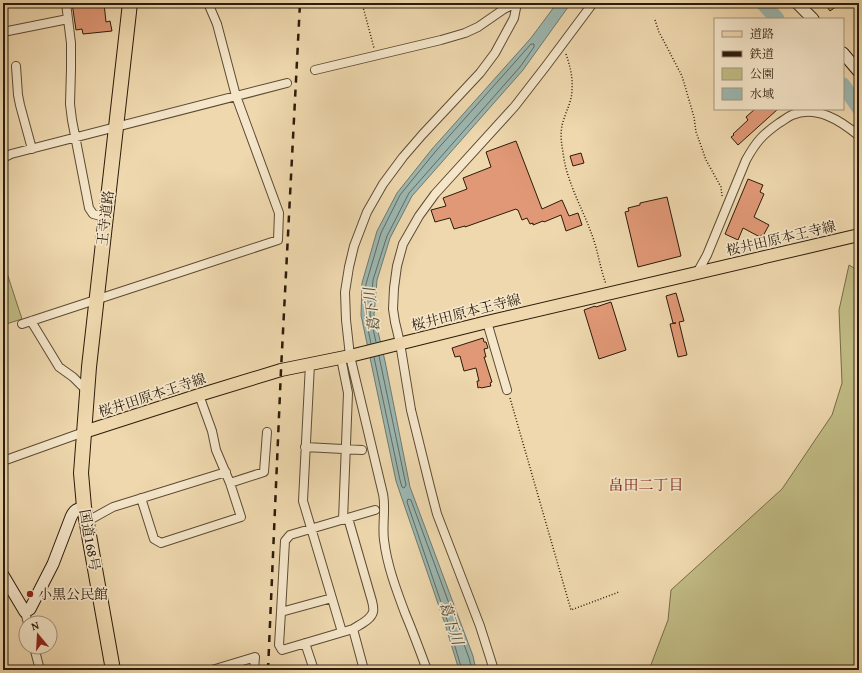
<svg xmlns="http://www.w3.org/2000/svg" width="862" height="673" font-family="'Gentium Book Plus','Noto Serif JP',serif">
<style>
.green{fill:#c1bc85;stroke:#766c48}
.water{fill:#9cb8b2;stroke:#6f7a6f}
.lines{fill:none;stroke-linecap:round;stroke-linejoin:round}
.shore{stroke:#646a5e;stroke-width:1}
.river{stroke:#9cb8b2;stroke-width:15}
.building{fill:#e19876;stroke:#2b1c0b}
.street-casing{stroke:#5c4b34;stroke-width:10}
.secondary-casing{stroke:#2b1c0b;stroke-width:13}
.primary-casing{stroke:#2b1c0b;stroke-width:14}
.highway-casing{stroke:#2b1c0b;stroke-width:16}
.path{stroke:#2b1c0b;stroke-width:1.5;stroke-dasharray:1 2;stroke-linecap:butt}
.street{stroke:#f5e6ca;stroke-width:8}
.secondary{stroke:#f5e6ca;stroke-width:11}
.primary{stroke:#efd8ae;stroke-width:12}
.highway{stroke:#efd8ae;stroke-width:14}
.rail{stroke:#2b1c0b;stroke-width:2.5;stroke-dasharray:7 7;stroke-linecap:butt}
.poi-dot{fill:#8f2418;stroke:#f5e6ca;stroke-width:1.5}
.labels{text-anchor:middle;stroke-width:3.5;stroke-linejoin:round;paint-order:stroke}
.street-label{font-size:14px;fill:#2b1c0b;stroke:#f5e6ca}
.poi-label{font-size:14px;fill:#2b1c0b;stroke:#f5e6ca;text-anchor:start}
.water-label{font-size:15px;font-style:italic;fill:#4d4b3d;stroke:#f5e6ca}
.neighbourhood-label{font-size:15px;fill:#7a1f14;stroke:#f5e6ca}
</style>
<rect width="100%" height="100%" fill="#efd8ae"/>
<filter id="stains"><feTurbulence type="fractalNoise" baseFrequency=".005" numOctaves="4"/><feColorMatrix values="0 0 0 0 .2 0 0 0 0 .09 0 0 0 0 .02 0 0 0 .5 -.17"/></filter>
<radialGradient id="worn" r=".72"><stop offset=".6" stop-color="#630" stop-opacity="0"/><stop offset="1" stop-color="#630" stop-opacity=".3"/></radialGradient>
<path class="green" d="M3,261l19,58 -19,6z
M849,265l10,6v399h-210l19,-50 3,-30 111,-101 50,-74 10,-32 -3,-73z"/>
<path class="water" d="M557,3h14l-48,67 -111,126 -22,42 -13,42 -3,35 11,46 25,126 63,169 3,14h-17l-14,-46 -49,-143 -35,-166 1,-32 15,-52 20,-38 35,-44 99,-111z"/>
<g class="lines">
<path class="shore" d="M371,344l-6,-30 1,-30 15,-51 19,-38 35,-43 96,-108h3v3l-14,20 -111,126 -22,43 -14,44 -3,35 6,27
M374,357l26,123 2,7 2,1 2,-3 -27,-129
M462,670l-14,-47 -41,-121 1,-3 3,1 58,158 3,12"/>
<path class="river" d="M763,3l14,16
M843,85l16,23"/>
</g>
<path class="building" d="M72,3h32l2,19 4,-1 2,10 -29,3 -1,-5 -6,1z
M824,3h17l-11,8z
M755,109h23l-40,36 -7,-8 3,-2 -1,-1 15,-14 -2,-3z
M516,141l26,68 20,-9 7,16 9,-3 4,12 -16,6 -5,-16 -17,7 -1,-1 -10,4v-2l-3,1 -3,-6 -5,2 -4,-10h-1l-1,-1 -51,18v-1l-11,3 -4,-11 -15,4 -4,-12 15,-4 -3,-8 24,-9 -4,-11 28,-11 -5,-15z
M581,153l3,10 -11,3 -3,-10z
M748,179l15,6 -3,7 4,2 -10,23 15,8 -6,11 -2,-1 -1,2 -17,-9 -5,12 -13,-6z
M667,197l14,59 -43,11 -13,-55 4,-1 -1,-3 12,-3v-2z
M676,293l8,28 -5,1 8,33 -9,2 -8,-33 6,-1h-3l-7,-27z
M611,302l15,48 -27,9 -15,-49 11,-4 1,1z
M483,338l1,4h2l2,6 -4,1 2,8h-2l8,25 -2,1 1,3 -10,2 -1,-1 -2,1 -1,-7h2l-3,-13 -12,3 -4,-15 -5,1 -3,-9z"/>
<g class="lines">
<g class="street-casing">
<path id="street" d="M66,3l5,40v26l-1,35 2,16 17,88 4,6 12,3
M3,32l65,-13
M16,66l2,29 2,10 12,44
M315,70l126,-30 24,-7 13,-6 26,-18 8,-4 7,-2
M3,158l8,-4 276,-71
M697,273l10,-18 39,-95c10,-18 16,-25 33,-37 4,-2 8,-6 13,-8 24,-10 48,5 67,21
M31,321l28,46 14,10 14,14
M487,322l20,68
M22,324l171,-56 85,-28 1,-27 -43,-117 -19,-72 -9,-21
M341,358l7,35 -5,127
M310,364l-7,137 39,131
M305,447l57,3
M3,461l81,-29
M230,483l34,-11 3,-40
M141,498l13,41 7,4 80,-26 -11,-34 -14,-33 -4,-19 -13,-36
M348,518l24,83c1,4 2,8 1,11 -2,8 -14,13 -20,17l-71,21 -3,-5 2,-33 4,-71 5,-6 85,-25
M86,522l27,-15 113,-35
M25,612l3,11
M281,612l51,-14
M353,629l11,41
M305,643l9,27
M34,647l6,23
M212,670l43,-13 -1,13
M427,670c-7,-19 -14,-38 -22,-57 -9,-24 -18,-48 -21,-73 -2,-16 2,-31 -1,-46l-33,-138 -4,-36 -1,-28 4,-25 5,-21 13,-34 16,-28 20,-27 19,-22 58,-62 15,-20 19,-35 3,-15
M494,670l-14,-44 -43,-112 -7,-27 -19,-77 -11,-67 -5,-21 -2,-13 1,-21 3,-22 6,-22 16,-28 16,-22 80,-88 31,-40 47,-63"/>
</g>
<g class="secondary-casing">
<path id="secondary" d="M797,3l16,16
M843,53l16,19
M3,575l22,37 5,-3 23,-45 18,-47c3,-7 6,-8 13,-10"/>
</g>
<g class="primary-casing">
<path id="primary" d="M84,432l115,-37 82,-25 69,-14 137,-34 372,-87"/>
</g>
<g class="highway-casing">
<path id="highway" d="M113,670l-29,-163 -3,-34 8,-106 41,-364"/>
</g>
<path class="path" d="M362,3l12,45
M655,20l4,12 23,44 12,41 2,15 3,8 7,20 15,27 1,9
M566,54c4,12 7,23 6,36 0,11 -6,21 -9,32 -3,9 -2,20 0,30 3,29 19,55 29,83 6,16 8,33 14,49
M510,398l61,212 48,-18"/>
<use href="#street" class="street"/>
<use href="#secondary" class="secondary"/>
<use href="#primary" class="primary"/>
<use href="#highway" class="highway"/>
<path class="rail" d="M268,670l13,-300 19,-367"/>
</g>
<circle class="poi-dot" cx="30" cy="594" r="4"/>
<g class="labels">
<g class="street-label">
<text transform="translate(105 218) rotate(-83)" y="5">王寺道路</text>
<text transform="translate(781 238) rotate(-13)" y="5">桜井田原本王寺線</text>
<text transform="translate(466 312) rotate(-14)" y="5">桜井田原本王寺線</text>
<text transform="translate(152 395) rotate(-18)" y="5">桜井田原本王寺線</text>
<text transform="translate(90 540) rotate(80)" y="5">国道168号</text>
</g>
<g class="poi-label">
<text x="38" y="599">小黒公民館</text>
</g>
<g class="water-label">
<text transform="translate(372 310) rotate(-97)" y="5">葛下川</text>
<text transform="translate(451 623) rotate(71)" y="5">葛下川</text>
</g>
<g class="neighbourhood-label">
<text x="646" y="490">畠田二丁目</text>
</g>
</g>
<rect width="862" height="673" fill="none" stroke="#efd8ae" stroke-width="16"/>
<rect x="4" y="4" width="854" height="665" fill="none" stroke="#2b1c0b" stroke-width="2"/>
<rect x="8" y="8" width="846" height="657" fill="none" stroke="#2b1c0b"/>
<rect x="714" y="18" width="130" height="92" fill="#f5e6ca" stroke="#a4957e"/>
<rect x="722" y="31" width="20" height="6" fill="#efd8ae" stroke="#a4957e"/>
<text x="750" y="38" font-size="12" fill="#2b1c0b">道路</text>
<rect x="722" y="51" width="20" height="6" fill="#2b1c0b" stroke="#a4957e"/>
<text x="750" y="58" font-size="12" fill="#2b1c0b">鉄道</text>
<rect x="722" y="68" width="20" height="12" fill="#c1bc85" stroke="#a4957e"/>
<text x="750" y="78" font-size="12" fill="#2b1c0b">公園</text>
<rect x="722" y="88" width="20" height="12" fill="#9cb8b2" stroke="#a4957e"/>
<text x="750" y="98" font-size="12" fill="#2b1c0b">水域</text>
<g transform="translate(38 635) rotate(342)"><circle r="19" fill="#f5e6ca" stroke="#a4957e"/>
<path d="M0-3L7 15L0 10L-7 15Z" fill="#8f2418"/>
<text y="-6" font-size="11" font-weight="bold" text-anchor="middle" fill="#2b1c0b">N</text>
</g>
<rect width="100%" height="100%" filter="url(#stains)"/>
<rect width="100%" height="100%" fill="url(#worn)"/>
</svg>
